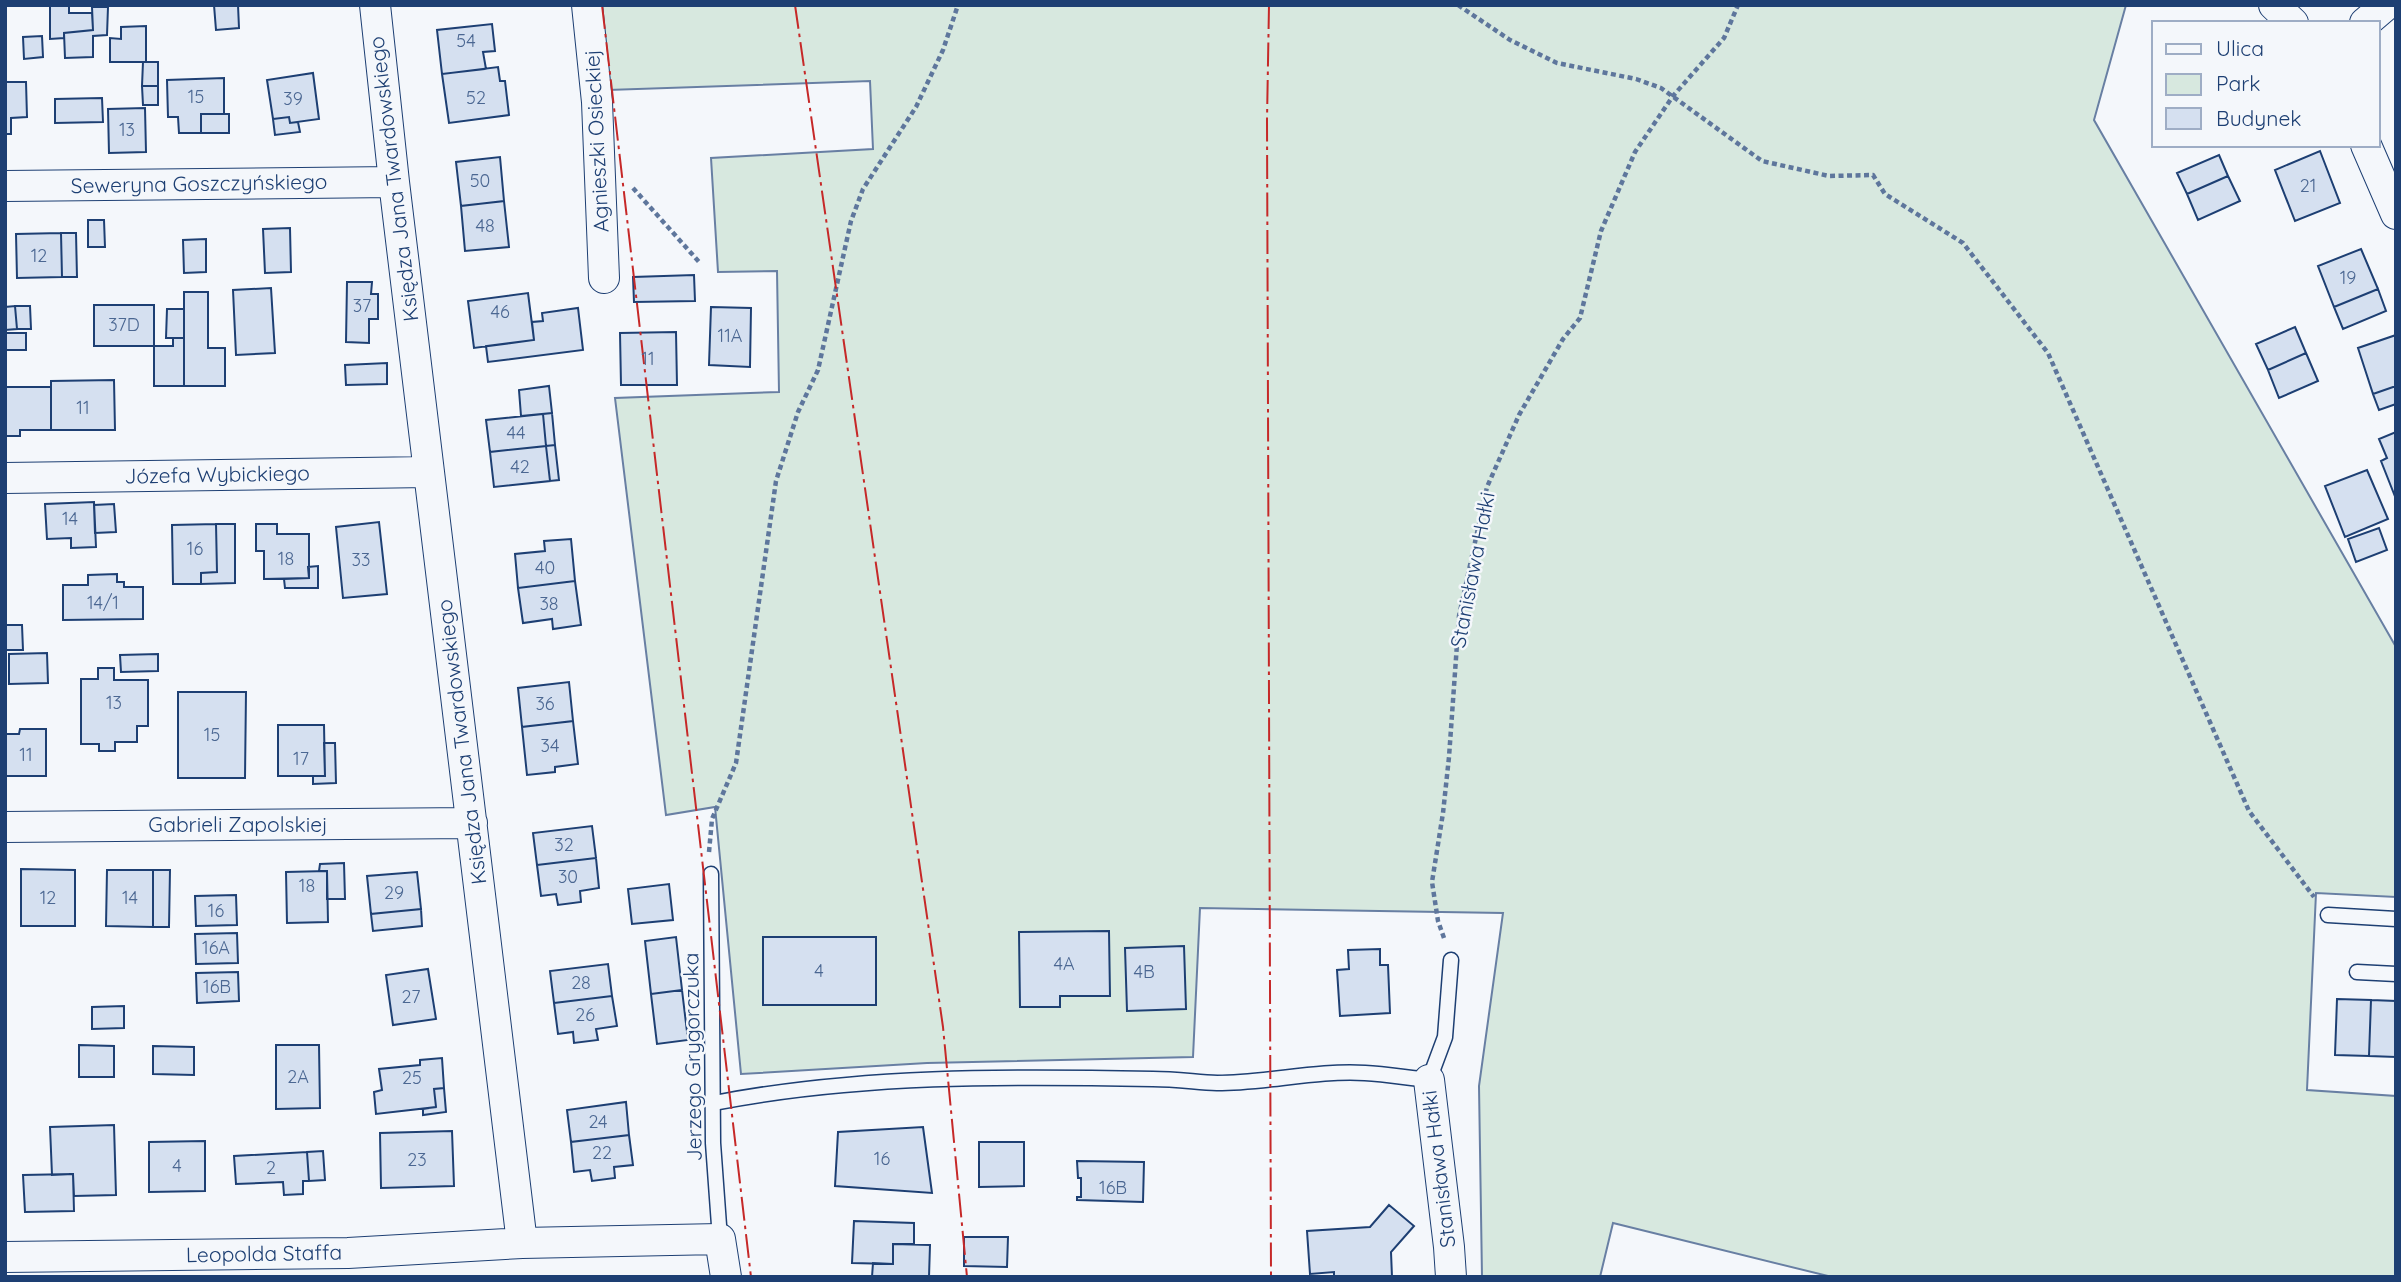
<svg xmlns="http://www.w3.org/2000/svg" width="2401" height="1282" font-family="Quicksand,sans-serif">
<style>
.green{fill:#d7e8df;stroke:#687fa3;stroke-width:2}
.building{fill:#d5e0f0;stroke:#1d3f73;stroke-width:2}
.lines{fill:none;stroke-linecap:round;stroke-linejoin:round}
.lane-casing{stroke:#1d3f73;stroke-width:17}
.street-casing{stroke:#1d3f73;stroke-width:32}
.path{stroke:#5e769c;stroke-width:4.5;stroke-dasharray:5 3.5;stroke-linecap:butt}
.lane{stroke:#f4f7fb;stroke-width:14}
.street{stroke:#f4f7fb;stroke-width:30}
.power{stroke:#c62828;stroke-width:2;stroke-dasharray:24 5 3.5 5;stroke-linecap:butt}
.labels{text-anchor:middle;stroke-width:5;stroke-linejoin:round;paint-order:stroke}
.number-label{font-size:18px;fill:#4b6792}
.street-label{font-size:21px;fill:#1d3f73;stroke:#f4f7fb}
</style>
<rect width="100%" height="100%" fill="#f4f7fb"/>
<path class="green" d="M599,5h1527l-32,115 302,527v250l-80,-4 -9,197 89,6v181h-564l-219,-54 -13,54h-118l-3,-191 24,-173 -303,-5 -7,149 -266,6 -186,11 -26,-267 -49,8 -51,-417 164,-6 -2,-121 -59,1 -7,-114 162,-9 -3,-68 -262,9z"/>
<path class="building" d="M50,5h19v8h23l1,17 -29,3v5l-14,1z
M214,5h24l1,23 -23,2z
M92,7h16l-1,28 -14,1v21l-28,1 -1,-25 29,-3z
M492,24l3,27 -12,1 3,17 -44,5 -5,-44z
M146,26v36h-36v-24l11,1v-12z
M42,36l1,21 -19,2 -1,-22z
M143,62h15v24h-16z
M498,67l2,14h5l4,34 -60,8 -7,-49z
M313,73l6,46 -29,4 -1,-6 -16,2 -6,-39z
M224,78v36h-23v19h-22l-1,-16h-10l-1,-37z
M5,82h21l1,35 -16,1v16h-6z
M142,86h16v19h-15z
M102,98l1,24 -48,1v-24z
M145,108l1,44 -37,1 -1,-44z
M201,114h28v19h-28z
M289,117l1,6 8,-1 2,10 -25,3 -2,-16z
M2320,151l20,52 -45,18 -20,-51z
M2219,155l9,21 -41,18 -10,-21z
M500,157l4,44 -43,5 -5,-44z
M2228,176l12,25 -42,19 -11,-26z
M504,201l5,46 -44,4 -4,-45z
M88,220h16l1,27h-17z
M290,228l1,44 -26,1 -2,-44z
M61,233l1,44 -45,1 -1,-44z
M61,233h15l1,44h-15z
M206,239v33l-22,1 -1,-33z
M2361,249l17,40 -44,18 -16,-41z
M694,275l1,26 -61,1 -1,-25z
M347,282h25l-1,12h7v25h-9v24l-23,-1z
M271,288l4,65 -39,2 -3,-65z
M2378,289l8,22 -43,18 -9,-22z
M184,292h24v56h17v38h-41z
M528,293l6,47 -60,8 -6,-47z
M94,305h60v41h-60z
M15,306l2,23 -12,1v-23z
M15,306h15l1,23h-14z
M711,307l40,1 -1,59 -41,-2z
M578,308l5,42 -95,12 -2,-16 48,-6 -2,-18 11,-1 -1,-8z
M167,309h17v29h-18z
M2295,327l11,26 -38,17 -12,-26z
M676,332l1,53h-56l-1,-52z
M5,333h21v17h-21z
M2396,335v51l-23,8 -15,-46z
M173,338h11v48h-30v-40h19z
M2306,353l12,28 -39,17 -11,-28z
M387,363v21l-41,1 -1,-20z
M114,380l1,50h-64v-49z
M549,386l3,27 -31,3 -2,-26z
M2396,386v18l-17,6 -6,-16z
M5,387h46v43h-31v6h-15z
M552,413l3,32 -9,1 -3,-32z
M543,414l3,32 -56,6 -4,-32z
M2396,432v67l-15,-38 6,-3 -8,-19z
M555,445l4,35 -9,1 -4,-35z
M546,446l4,35 -56,6 -4,-35z
M2367,470l21,49 -43,18 -20,-51z
M94,502l2,45 -25,1v-10l-24,1 -2,-35z
M114,504l2,28 -21,1 -1,-28z
M379,522l8,72 -44,4 -7,-71z
M216,524l1,48 -16,1v11h-28l-1,-59z
M216,524h19v59l-34,1v-11l16,-1z
M256,524h21v10h32v44l-45,1v-28h-8z
M2379,528l8,22 -31,12 -8,-23z
M571,539l4,42 -57,7 -3,-34 30,-3 -1,-10z
M318,566v22h-33l-1,-9 25,-1 -1,-11z
M117,574v8h7v5h19v32l-80,1v-35h25v-10z
M575,581l6,44 -28,4 -1,-10 -29,4 -5,-35z
M5,625h17l1,25h-18z
M47,653l1,30 -39,1v-30z
M158,654v17l-37,1 -1,-17z
M98,668h16v12h34v46h-11v16h-22v9h-16v-7h-18v-65h17z
M569,682l4,39 -51,6 -4,-39z
M178,692h68l-1,86h-67z
M573,721l5,43 -23,3v5l-28,3 -5,-48z
M278,725h46l1,51h-47z
M20,729h26v47h-41v-42h14z
M324,743h11l1,40 -23,1v-8h12z
M592,826l4,32 -59,7 -4,-32z
M596,858l3,30 -19,3 1,11 -23,3 -2,-11 -15,2 -4,-31z
M344,863l1,36h-18v-28h-8l1,-7z
M21,869l54,1v56h-54z
M107,870h46v57l-47,-1z
M153,870h17l-1,57h-16z
M327,871l1,51 -41,1 -1,-51z
M417,872l4,37 -50,5 -4,-38z
M669,884l4,36 -41,4 -4,-35z
M236,895l1,30 -41,1 -1,-30z
M421,909l1,17 -49,5 -2,-17z
M1109,931l1,65h-50v11h-40l-1,-75z
M237,933l1,30 -42,1 -1,-30z
M676,937l6,53 -31,4 -6,-53z
M763,937h113v68h-113z
M1184,946l2,63 -59,2 -2,-63z
M1380,949v16h8l2,48 -50,3 -3,-46 12,-1 -1,-19z
M608,964l4,32 -58,7 -4,-32z
M428,969l8,50 -43,6 -7,-50z
M238,972l1,29 -42,2 -1,-30z
M682,990l6,50 -31,4 -6,-50z
M612,996l5,30 -21,3 2,11 -24,3 -1,-11 -15,2 -4,-31z
M2337,999l34,1 -2,56 -34,-1z
M2371,1000l25,1v56l-27,-1z
M124,1006v22l-32,1v-22z
M79,1045l35,1v31h-35z
M276,1045h43l1,63 -44,1z
M153,1046l41,1v28l-41,-1z
M442,1058l2,30 -10,1 2,18 -60,7 -2,-22 8,-2 -3,-21 41,-4v-5z
M444,1088l2,24 -23,3v-6l13,-2 -2,-18z
M626,1102l3,33 -58,7 -4,-32z
M114,1125l2,70 -42,1 -1,-22 -21,1 -2,-48z
M923,1127l9,66 -97,-7 3,-54z
M452,1131l2,55 -73,2 -1,-55z
M629,1135l4,30 -19,2 1,11 -23,3 -2,-11 -16,2 -3,-30z
M205,1141v50l-56,1v-50z
M979,1142h45v44l-45,1z
M323,1151l2,29 -16,1 -2,-29z
M307,1152l2,29h-6v13l-19,1 -1,-13 -47,2 -2,-28z
M1077,1161l67,1 -1,40 -66,-2v-3h4v-19h-3z
M73,1174l1,37 -49,1 -2,-37z
M1389,1205l25,21 -23,26 1,25h-58v-5l-24,2 -3,-43 63,-4z
M854,1221l60,2v21h-21v20l-41,-1z
M964,1237h44l-1,30 -43,-1z
M893,1244l37,1 -1,32h-57l1,-14 20,1z"/>
<g class="lines">
<g class="lane-casing">
<path id="lane" d="M711,874l2,269 7,96
M2328,915l68,4
M2357,972l39,2
M714,1103c144,-28 293,-27 439,-24 22,0 43,3 64,4 50,0 99,-13 148,-10 21,1 43,5 64,7l16,-43 6,-77"/>
</g>
<g class="street-casing">
<path id="street" d="M375,5l19,177 128,1061 198,-4 6,38
M587,5l10,97 7,176
M2274,5l19,18
M2365,23l21,-18
M2366,145l30,69
M5,186l389,-4
M5,478l424,-6
M5,827l467,-4
M1429,1080l20,167 2,30
M5,1257l343,-4 174,-10"/>
</g>
<path class="path" d="M1458,5l52,35 47,23 79,16 25,9 101,73 67,15 44,-1 12,19 78,49 85,110 201,458 65,86
M633,188l67,75
M709,852l3,-33 24,-56 40,-282 22,-69 20,-42 33,-149 12,-32 53,-82 27,-57 15,-45
M1444,938l-6,-17 -6,-39 11,-69 6,-56 10,-141 28,-129 32,-72 44,-76 17,-21 21,-87 34,-79 38,-56 51,-58 14,-33"/>
<use href="#lane" class="lane"/>
<use href="#street" class="street"/>
<path class="power" d="M602,5l149,1272
M795,5l148,1022 24,250
M1269,5l-2,115 4,1157"/>
</g>
<g class="labels">
<g class="number-label">
<text x="466" y="47">54</text>
<text x="196" y="103">15</text>
<text x="476" y="104">52</text>
<text x="293" y="105">39</text>
<text x="127" y="136">13</text>
<text x="480" y="187">50</text>
<text x="2308" y="192">21</text>
<text x="485" y="232">48</text>
<text x="39" y="262">12</text>
<text x="2348" y="284">19</text>
<text x="362" y="312">37</text>
<text x="500" y="318">46</text>
<text x="124" y="331">37D</text>
<text x="730" y="342">11A</text>
<text x="648" y="365">11</text>
<text x="83" y="414">11</text>
<text x="516" y="439">44</text>
<text x="520" y="473">42</text>
<text x="70" y="525">14</text>
<text x="195" y="555">16</text>
<text x="286" y="565">18</text>
<text x="361" y="566">33</text>
<text x="545" y="574">40</text>
<text x="103" y="609">14/1</text>
<text x="549" y="610">38</text>
<text x="114" y="709">13</text>
<text x="545" y="710">36</text>
<text x="212" y="741">15</text>
<text x="550" y="752">34</text>
<text x="26" y="761">11</text>
<text x="301" y="765">17</text>
<text x="564" y="851">32</text>
<text x="568" y="883">30</text>
<text x="307" y="892">18</text>
<text x="394" y="899">29</text>
<text x="48" y="904">12</text>
<text x="130" y="904">14</text>
<text x="216" y="917">16</text>
<text x="216" y="954">16A</text>
<text x="1064" y="970">4A</text>
<text x="819" y="977">4</text>
<text x="1144" y="978">4B</text>
<text x="581" y="989">28</text>
<text x="217" y="993">16B</text>
<text x="411" y="1003">27</text>
<text x="585" y="1021">26</text>
<text x="298" y="1083">2A</text>
<text x="412" y="1084">25</text>
<text x="598" y="1128">24</text>
<text x="602" y="1159">22</text>
<text x="882" y="1165">16</text>
<text x="417" y="1166">23</text>
<text x="177" y="1172">4</text>
<text x="271" y="1174">2</text>
<text x="1113" y="1194">16B</text>
</g>
<g class="street-label">
<text transform="translate(597 141) rotate(-93)" y="7">Agnieszki Osieckiej</text>
<text transform="translate(394 179) rotate(-97)" y="7">Księdza Jana Twardowskiego</text>
<text transform="translate(199 184) rotate(-1)" y="7">Seweryna Goszczyńskiego</text>
<text transform="translate(217 475) rotate(-1)" y="7">Józefa Wybickiego</text>
<text transform="translate(1473 570) rotate(-79)" y="7">Stanisława Hałki</text>
<text transform="translate(462 742) rotate(-97)" y="7">Księdza Jana Twardowskiego</text>
<text x="238" y="832">Gabrieli Zapolskiej</text>
<text transform="translate(693 1057) rotate(-91)" y="7">Jerzego Grygorczuka</text>
<text transform="translate(1439 1169) rotate(-97)" y="7">Stanisława Hałki</text>
<text transform="translate(264 1254) rotate(-1)" y="7">Leopolda Staffa</text>
</g>
</g>
<rect width="2401" height="1282" fill="none" stroke="#1d3f73" stroke-width="14"/>
<rect x="2152" y="21" width="228" height="126" fill="#f4f7fb" stroke="#9eadc5" stroke-width="2"/>
<rect x="2166" y="44" width="35" height="10" fill="#f4f7fb" stroke="#9eadc5" stroke-width="2"/>
<text x="2216" y="56" font-size="21" fill="#1d3f73">Ulica</text>
<rect x="2166" y="74" width="35" height="21" fill="#d7e8df" stroke="#9eadc5" stroke-width="2"/>
<text x="2216" y="91" font-size="21" fill="#1d3f73">Park</text>
<rect x="2166" y="108" width="35" height="21" fill="#d5e0f0" stroke="#9eadc5" stroke-width="2"/>
<text x="2216" y="126" font-size="21" fill="#1d3f73">Budynek</text>
</svg>
